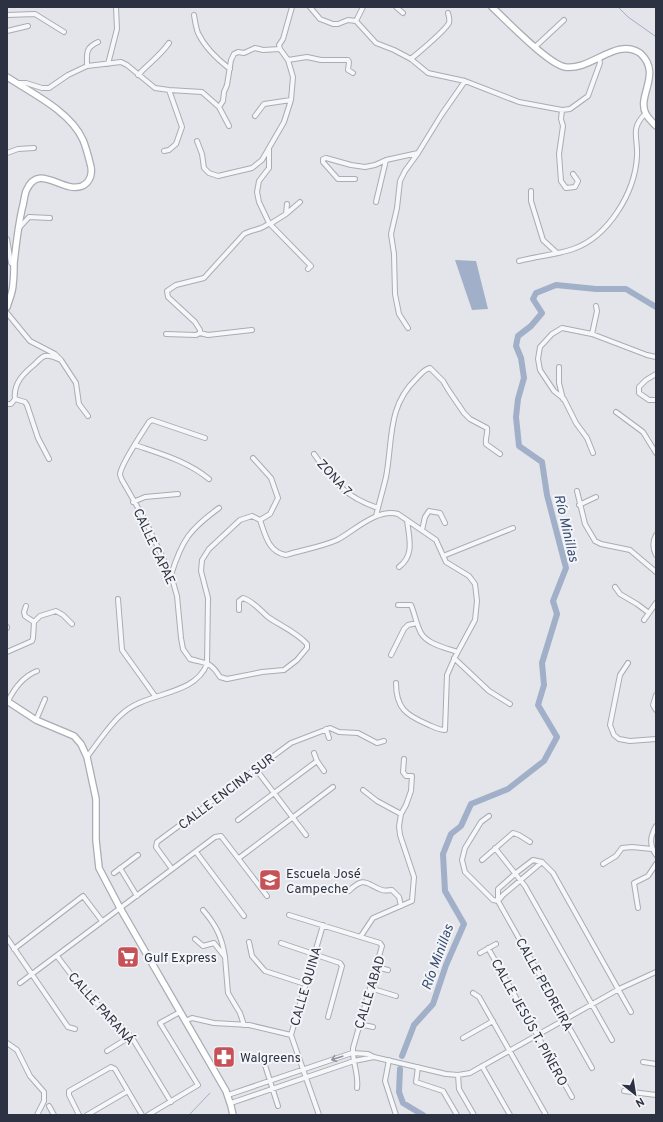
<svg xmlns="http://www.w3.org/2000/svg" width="663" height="1122" font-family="Overpass,sans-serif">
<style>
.water{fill:#a1b0c8}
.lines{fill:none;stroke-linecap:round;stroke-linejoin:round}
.stream{stroke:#a1b0c8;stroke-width:1}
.river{stroke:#a1b0c8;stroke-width:6}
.street-casing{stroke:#a8acb4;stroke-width:6}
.secondary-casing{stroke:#a8acb4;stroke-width:8}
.street{stroke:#f6f7f9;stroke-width:4}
.secondary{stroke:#fff;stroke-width:5.5}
.oneway{stroke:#91949e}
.labels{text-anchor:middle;stroke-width:4;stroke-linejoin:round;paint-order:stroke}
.street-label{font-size:13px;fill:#2c3242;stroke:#f3f5f8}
.poi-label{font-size:13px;fill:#2c3242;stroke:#f3f5f8;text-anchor:start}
.water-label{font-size:14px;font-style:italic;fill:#394d73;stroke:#f3f5f8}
</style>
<rect width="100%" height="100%" fill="#e3e5ea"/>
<path class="water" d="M455,260l21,1 12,48 -16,1z"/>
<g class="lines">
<path class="stream" d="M618,7l10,10 27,19 1,2
M189,1115l21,-22"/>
<path class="river" d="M402,1056l12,-31 19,-21 13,-39 18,-41 -19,-33 -2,-37 8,-20 10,-8 10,-22 37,-15 36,-28 13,-24 -19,-32 6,-20 -2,-22 15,-49 -4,-13 13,-33 -19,-73 -5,-33 -23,-16 -3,-29 2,-18 6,-21 -3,-20 -5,-12 2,-10 13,-10 11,-13 -9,-14 3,-6 20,-8 40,4h30l30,18
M400,1069l-1,23 4,11 20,12"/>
<g class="street-casing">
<path id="street" d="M310,7l10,12 13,5h5l10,-4 8,1 20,22 18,7 17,9 17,14 37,8 54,21 43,8 8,-1 18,-13 12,-33 -1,-5
M396,7l7,6
M7,15l28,-1 29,18
M194,15c1,6 2,13 4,18 7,15 19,26 32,36
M356,21l7,-14
M7,31l21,-5
M535,47l29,-27
M411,59c9,-8 32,-26 38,-36 1,-4 0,-6 -1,-10
M288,60l19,-3 14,3h27l1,2 -1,8 5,3
M108,64l9,-35 -1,-22
M87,66c0,-13 -2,-18 11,-24
M138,75c10,-11 22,-19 31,-32
M17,83h9l16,5h7l19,-13 19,-9 34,-4 6,3 28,23 14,2 33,2 17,15 10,19
M219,107l4,-6 1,-9 3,-7 4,-25 3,-6 4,-2 6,1 11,-5 8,2 17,-1
M562,110l-1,9 2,7 -4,28 2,27 5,7 9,-1 3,-6 -5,-7
M255,116l9,-12 27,-4
M197,141l5,13 2,14 5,5 9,3 34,-8 10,-8 22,-38 7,-22 2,-23 -5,-17 -8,-11 -1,-4 4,-6 9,-32
M269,149v19l-10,13 -2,11 2,10 10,21 42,43 -3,3
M164,151l5,-1 7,-6 6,-17 -13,-37
M7,153l11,-4 16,-1
M355,179h-17l-15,-17v-3l3,-1 25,7 14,2 10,-2 11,-5 32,-7
M531,191v10l12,39 14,13
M376,202l10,-42
M286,214l14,-12
M270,224l16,-10 1,-10
M19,228l10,-11 21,1
M7,239l4,24 3,1
M519,261c18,-5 37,-6 54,-12 35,-12 62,-56 64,-93 1,-19 -7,-27 8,-42
M7,313l23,28 25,13 6,6 15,23 3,21 9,12
M408,328l-9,-14 -4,-20 -1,-40 -3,-20 6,-26 3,-27 5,-10 13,-18 24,-39 23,-33
M200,333l8,2 44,-5
M166,334l30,1 4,-2v-3l-5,-8 -27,-25 -1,-6 9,-6 28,-7 40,-44c8,-5 19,-4 25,-11
M592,334l5,-23 -1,-5
M559,367v16l4,16
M656,374l-10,6 -7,7v6l10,7h7
M7,404h4l4,-5
M616,412l27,20 13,21
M205,438l-53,-18 -3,2c-7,11 -28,42 -29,52 0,2 1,4 2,6l23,40 26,55 6,21 4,42 2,11 7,10c17,5 20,2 30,18l7,2 35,-7 22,-2 13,-10 10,-12v-4c-11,-12 -26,-18 -39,-27 -8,-7 -15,-16 -25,-19l-4,3v9
M135,445c26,9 52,16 74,34
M593,453l-6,-15 -11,-15 -12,-24 -10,-8 -14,-21 -2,-11 2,-12 12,-13 10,-6 30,6 55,21 9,2
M314,454c20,28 31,43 64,54
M253,458l18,20 7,20 -8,16 -10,6
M49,459l-11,-21 -11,-33 -2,-3 -10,-3c-2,-16 9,-26 20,-35 3,-3 6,-7 10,-8 5,-1 11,2 16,4
M577,491l8,33 10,17 6,3 29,6 26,22
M133,502l12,-5 33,-3
M579,505l17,-8
M376,516c3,-13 7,-26 10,-39 7,-37 1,-70 30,-98 4,-4 8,-10 14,-11l13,13 6,10 15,22 6,6 17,9c1,6 -2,10 -1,16l14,10
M422,530l3,-13 4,-6 11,2 5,10
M656,535c-4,7 -3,14 0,20
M443,556l70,-28
M399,567c16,-12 10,-29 8,-47
M171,575c11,-35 18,-45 48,-67
M615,587l5,7 17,10 12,9
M118,599l4,51 33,46
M398,605h13c4,9 5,19 10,28 6,11 25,15 36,19
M26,606l-2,6 1,4 9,6
M644,620l12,-17
M7,627v1
M7,652l25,-11 1,-3 1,-16 6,-6 16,-5 7,4 9,9
M391,655l13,-26 4,-4 9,-2
M454,658l35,33 21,13
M628,663l-8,12 -10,50 4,10 5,4 11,2 26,-2
M656,695l-3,10 3,5
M8,701c6,-12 16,-25 29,-30
M36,720l9,-21
M326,729l3,9
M314,753l3,8 7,10
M87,757c10,-13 23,-33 35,-43 24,-23 72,-17 85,-50l1,-66 -7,-27 1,-11 7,-11 31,-29 12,-4 8,4c5,14 8,32 26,35 16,-5 35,-8 51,-15 17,-9 40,-32 61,-26l38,26 10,22 23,14 6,8 2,17 -2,19 -20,37 -8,18 -2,55c-7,0 -11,-3 -18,-6 -21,-9 -31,-16 -31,-41
M255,768l51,67
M363,790l14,11 24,13
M489,816l-8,6 -16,26 -3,12 3,12 28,28 5,1
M238,820l79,-59
M656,826c-6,11 -7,18 0,29
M495,848l30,38 87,154
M196,852l48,64
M239,858l94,-71
M482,860l31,-27 6,2 11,7
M542,862l-9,-2 -17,13 -18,16v12l94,167
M603,864l13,-8 6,-8 10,-1 20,2
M120,868l17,28
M172,869l-16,-22 1,-5 134,-99 39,-15 9,4 19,1 19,10 7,-2
M114,873l24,-18
M349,891c16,-16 18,-6 33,-1 3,1 7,0 10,0l7,7 2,9
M498,901l5,-6 39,-33 11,11 78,139
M638,908l-4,-25 14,-7 8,-12
M203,910c13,15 19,27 22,47
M289,915l91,28 2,3 -29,102c-1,14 6,26 4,40
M361,936l12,-18 39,-17 2,-24 -14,-42 -1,-9 2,-12 5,-9 5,-14 1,-15h-6l-3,-4 1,-13
M7,938l61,89 7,2
M195,939l8,7 11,-3 11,14 3,36 12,20 4,12
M249,942l3,14 13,15 40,13
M281,943l59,20 2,3 -14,51
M488,948l84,149
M14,949l69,-53 19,25
M480,953l16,-9
M57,956l25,33 49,47 40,66
M376,967l12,3
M20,983l195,-146 6,-1 46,60
M370,988l26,8
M473,993l6,4 67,118
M185,1021l7,-3 22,5 35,2 42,10
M359,1024l14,3
M463,1038l30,-17
M7,1043l10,7 13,26 14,16v9l-7,14
M107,1051l24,-15
M389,1060l-4,21 11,34
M264,1062l14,44
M643,1062l13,2
M482,1066l28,49
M418,1067l-2,15 27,9 14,24
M458,1075l1,14 15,26
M624,1091l32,4
M228,1095l124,-42 16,1 6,3 72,17 12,1 12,-2 149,-84 37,-17
M231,1103l123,-42 20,-4
M49,1106l5,9
M79,1115l-10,-20v-4l42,-24 4,2 27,46
M87,1115l41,-24
M148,1115l50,-30 -38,-62 20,-11
M319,1115l-28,-80 32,-110"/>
</g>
<g class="secondary-casing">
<path id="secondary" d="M492,7c14,13 56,57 73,60 26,4 51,-30 75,-14 23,21 -4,43 6,61 2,4 7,9 10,12
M7,77c25,16 64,35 76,63 3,7 5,15 7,23 3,9 1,19 -8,23 -20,8 -43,-25 -56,5 -2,6 -2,12 -4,18 -4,18 -6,36 -8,54 0,7 0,14 -1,21 0,8 -4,16 -6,23
M7,701l29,19 38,16 7,8 6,13 9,42v41l3,28 21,40 106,183 5,15 2,9"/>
</g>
<use href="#street" class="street"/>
<use href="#secondary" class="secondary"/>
</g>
<defs><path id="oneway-shaft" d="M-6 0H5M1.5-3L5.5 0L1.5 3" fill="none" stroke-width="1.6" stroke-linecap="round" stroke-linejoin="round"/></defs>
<use class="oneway" href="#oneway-shaft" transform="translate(337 1058) rotate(162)"/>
<defs>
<g id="school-square" transform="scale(1.15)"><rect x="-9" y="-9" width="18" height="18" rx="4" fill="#c65258" stroke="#f3f5f8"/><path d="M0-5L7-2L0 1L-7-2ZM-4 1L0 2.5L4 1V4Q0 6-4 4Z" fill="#fff"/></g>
<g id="supermarket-square" transform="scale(1.15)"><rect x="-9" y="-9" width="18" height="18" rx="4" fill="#c65258" stroke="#f3f5f8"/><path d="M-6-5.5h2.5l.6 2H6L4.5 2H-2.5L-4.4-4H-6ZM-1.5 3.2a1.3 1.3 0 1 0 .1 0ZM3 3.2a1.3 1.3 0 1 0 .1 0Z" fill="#fff"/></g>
<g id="pharmacy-square" transform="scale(1.15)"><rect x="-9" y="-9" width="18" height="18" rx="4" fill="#c65258" stroke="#f3f5f8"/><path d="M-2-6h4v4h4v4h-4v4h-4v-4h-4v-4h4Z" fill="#fff"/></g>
</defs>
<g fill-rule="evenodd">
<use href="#school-square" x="270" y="880"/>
<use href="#supermarket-square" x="128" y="957"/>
<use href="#pharmacy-square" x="224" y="1057"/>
</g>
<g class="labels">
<g class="street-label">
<text transform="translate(335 477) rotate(47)" y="5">ZONA 7</text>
<text transform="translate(155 546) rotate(65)" y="5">CALLE CAPAE</text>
<text transform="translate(226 791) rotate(-37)" y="5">CALLE ENCINA SUR</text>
<text transform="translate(545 984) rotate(61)" y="5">CALLE PEDREIRA</text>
<text transform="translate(305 986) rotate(-74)" y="5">CALLE QUINA</text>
<text transform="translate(369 992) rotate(-73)" y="5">CALLE ABAD</text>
<text transform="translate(102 1008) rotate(48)" y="5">CALLE PARANÁ</text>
<text transform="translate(530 1022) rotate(61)" y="5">CALLE JESÚS T. PIÑERO</text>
</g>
<g class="poi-label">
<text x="286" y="878">Escuela José<tspan x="286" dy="15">Campeche</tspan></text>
<text x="144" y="962">Gulf Express</text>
<text x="240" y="1062">Walgreens</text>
</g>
<g class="water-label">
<text transform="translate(567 528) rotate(77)" y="5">Río Minillas</text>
<text transform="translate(437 957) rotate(-70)" y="5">Río Minillas</text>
</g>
</g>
<rect width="663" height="1122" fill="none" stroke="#2c3242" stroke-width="16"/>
<g transform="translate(635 1094) rotate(150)" stroke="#f3f5f8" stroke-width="3" paint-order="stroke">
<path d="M0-3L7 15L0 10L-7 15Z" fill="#2c3242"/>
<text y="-6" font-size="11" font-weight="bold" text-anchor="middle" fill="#2c3242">N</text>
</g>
</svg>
